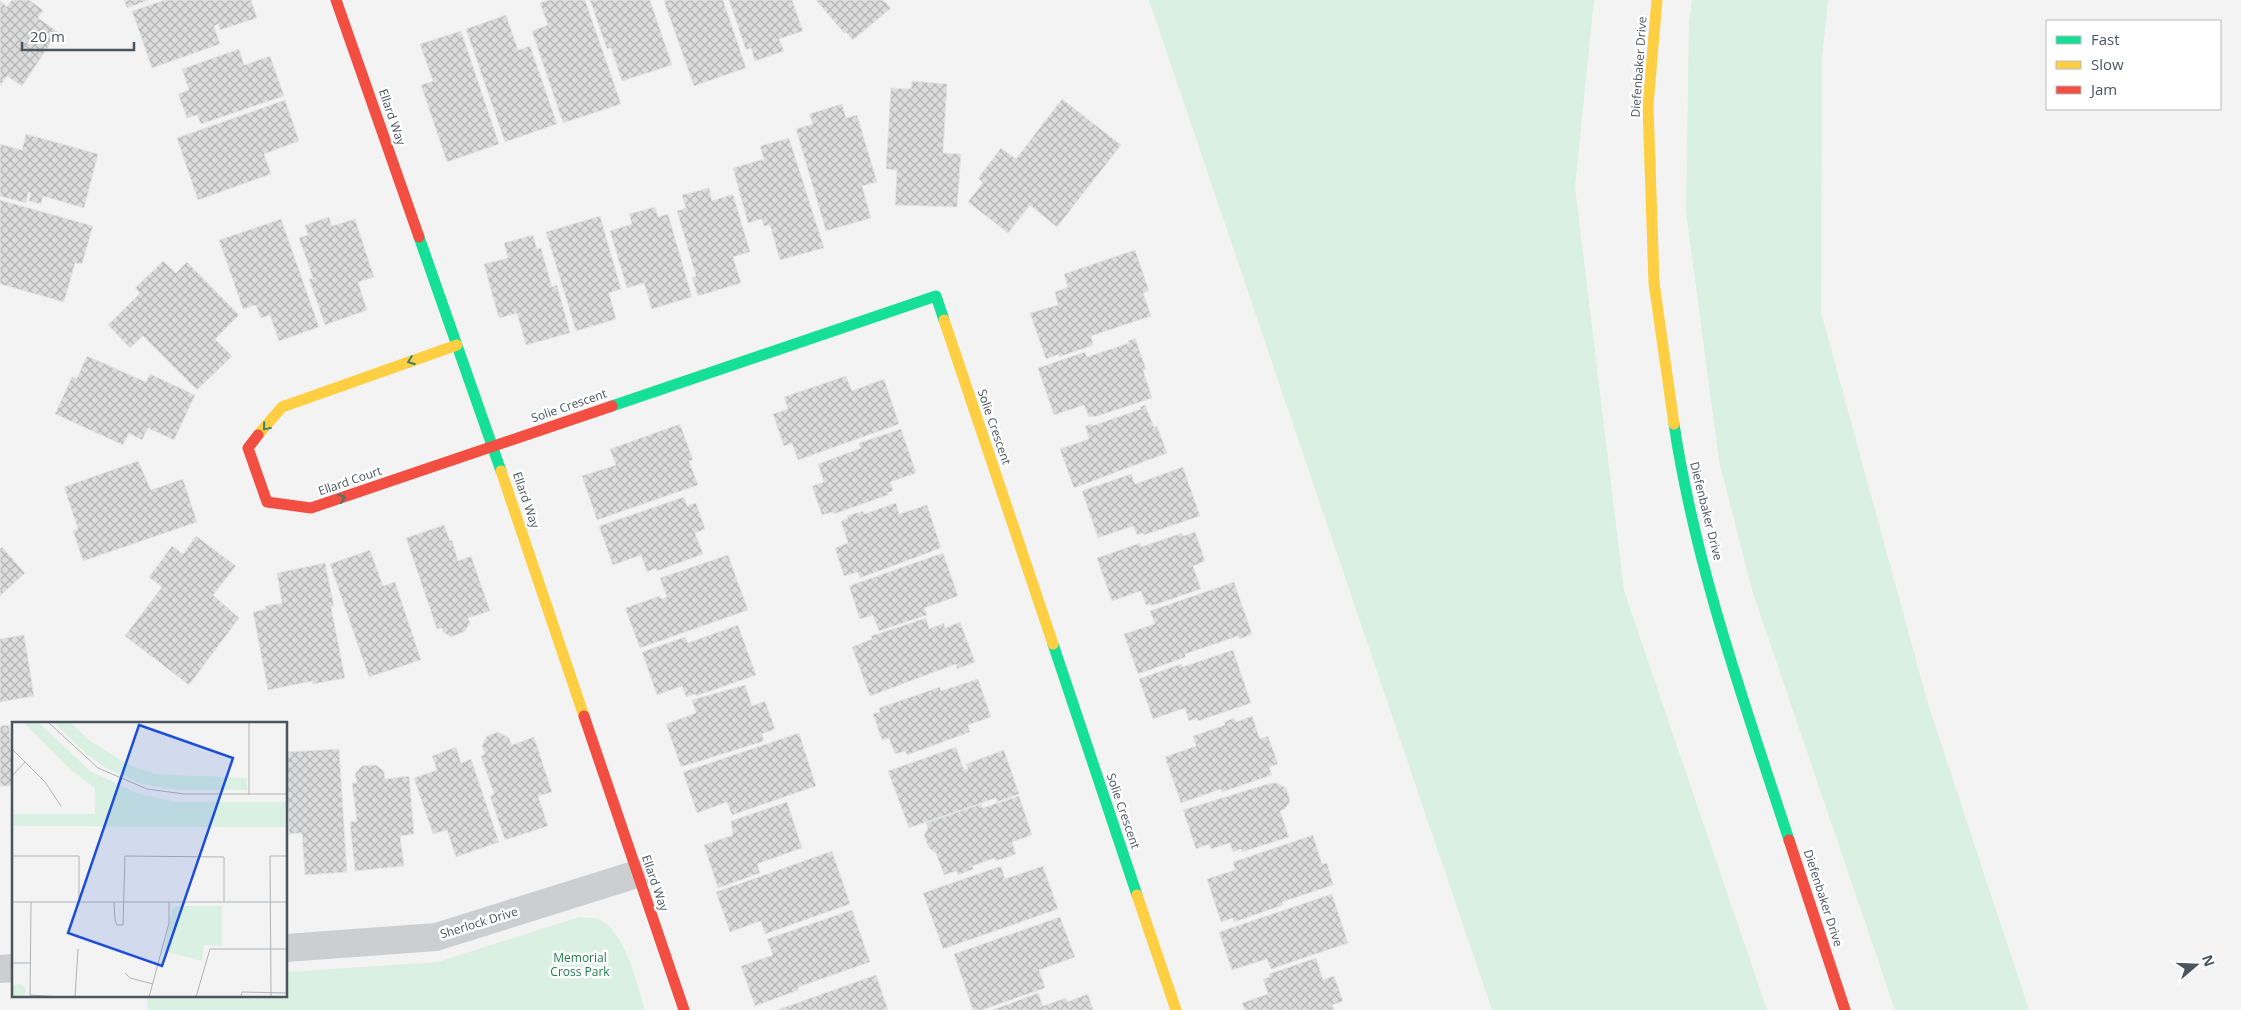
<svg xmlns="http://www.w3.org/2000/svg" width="2241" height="1010" font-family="'Open Sans',sans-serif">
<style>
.green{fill:#d9f0e2}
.building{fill:url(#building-cross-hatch);stroke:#e4e5e5}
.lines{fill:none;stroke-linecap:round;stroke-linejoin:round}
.street{stroke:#ccced0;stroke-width:28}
.fast{stroke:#16e098;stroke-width:11}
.slow{stroke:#ffcf43;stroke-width:11}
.jam{stroke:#f24e42;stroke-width:11}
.oneway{stroke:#3a7f6f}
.labels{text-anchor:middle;stroke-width:5;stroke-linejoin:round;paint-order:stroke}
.street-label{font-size:12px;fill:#4a555e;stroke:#fff}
.park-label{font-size:12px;fill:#1d7d4e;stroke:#fff}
.inset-road{fill:none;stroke:#afb4b7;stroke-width:1}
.view{fill:#1d4ed8;fill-opacity:0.15;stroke:#1d4ed8;stroke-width:2.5}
.inset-edge{fill:none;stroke:#4a555e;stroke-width:2.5}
</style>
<defs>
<pattern id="building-cross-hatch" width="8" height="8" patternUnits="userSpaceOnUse" patternTransform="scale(1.25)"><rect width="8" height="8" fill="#dcdcdd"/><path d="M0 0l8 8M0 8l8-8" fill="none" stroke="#b4b5b6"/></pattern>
</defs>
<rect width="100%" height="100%" fill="#f3f3f3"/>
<path class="green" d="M1149,0h445l-19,187 49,404 143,419h-275z
M1692,0h136l-6,58 -1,254 107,392 101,306h-134l-142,-417 -34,-132 -33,-250 3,-187z
M579,917c6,1 14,0 19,2 27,10 39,66 47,91h-497l-1,-14h139v-24l152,-10z"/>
<path class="building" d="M12,0h17l14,10 -5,8 20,14 -36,54 -15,-10 -7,10v-85l7,6z
M124,0h25l-22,8z
M165,0h86l6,18 -37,12 -2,-6 -4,2 6,18 -68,24 -20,-57z
M548,0h37l36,104 -58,19 -31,-92 16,-6 -8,-22z
M590,0h60l22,65 -50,16 -11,-33 -4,1z
M667,0h56l23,68 -52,18 -30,-85z
M729,0h63l11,31 -24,8 5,12 -29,10 -4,-13 -5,2z
M816,0h67l8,8 -38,32 -7,-8 -1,2z
M506,15l12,35 12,-4 27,78 -52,18 -39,-113z
M461,31l38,113 -52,18 -26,-77 12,-4 -13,-37z
M239,49l5,16 26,-9 14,40 -83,28 -4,-9 -10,3 -9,-24 11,-4 -7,-21z
M912,81l35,3 -4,69 18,1 -4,53 -62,-2 2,-35 -11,-1 5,-81 20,1z
M1062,99l59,46 -64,82 -27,-22 -22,28 -40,-31 15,-19 -5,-5 23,-30 15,11z
M285,100l14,41 -35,13 7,20 -73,26 -21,-62z
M842,104l4,14 11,-3 20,67 -15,4 9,32 -45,13 -30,-102 17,-5 -4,-10z
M26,134l72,20 -14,54 -41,-12 -2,8 -12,-3 2,-8 -3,-1 -2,11 -26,-7v-52l22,6z
M789,138l35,110 -44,12 -10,-35 -6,1 -2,-7 -14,4 -15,-55 31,-9 -4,-13z
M709,188l3,13 21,-7 17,58 -17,5 8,26 -43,13 -6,-18 4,-2 -19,-65 9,-3 -4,-13z
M0,200l93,26 -11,38 -7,-1 -11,39 -64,-18z
M655,207l3,10 10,-3 24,83 -40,12 -8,-26 -17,5 -17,-57 22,-7 -3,-10z
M600,216l21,73 -12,4 7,26 -40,12 -30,-99z
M329,217l3,9 23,-7 19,58 -16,5 9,28 -42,15 -16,-46 4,-1 -14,-40 9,-3 -3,-10z
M281,219l38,108 -40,14 -9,-26 -9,3 -5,-13 -13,4 -24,-69z
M533,235l4,14 4,-1 11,39 5,-2 13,48 -44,12 -9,-32 -17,5 -2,-3 -14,-51 24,-6 -4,-15z
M1135,250l14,41 -6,2 8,23 -60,20 2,9 -34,12v-3l-13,5 -16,-46 28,-8 -3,-13 13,-5 -4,-13z
M163,261l13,12 11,-11 52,53 -24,24 17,17 -35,34 -54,-54 -13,12 -22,-23 32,-32 -5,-5z
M1135,338l11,31 -3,1 9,28 -54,18 -9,1 -5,-12 -30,10 -16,-47 47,-16 2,5 42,-14 -1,-2z
M87,356l59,26 4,-8 45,21 -21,45 -26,-12 -6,12 -13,-7 -6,12 -68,-31 17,-37 5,1z
M846,376l6,15 32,-12 15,45 -101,36 -6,-17 -8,3 -11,-32 15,-5 -4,-12z
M1145,405l9,22 3,-1 10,27 -93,35 -14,-39 29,-10 -4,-13 6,-2 1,2 49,-17 -1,-2z
M680,424l13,36 -4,1 9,24 -101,35 -15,-44 34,-11 -6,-16z
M901,429l15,44 -26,9 3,9 -6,2 1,2 -54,19 -1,-2 -11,3 -10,-29 12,-4 -6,-18 43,-16 -2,-5z
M138,461l13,29 32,-11 14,43 -114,39 -10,-30 5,-2 -14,-42z
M1183,467l17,49 -56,19 -1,-2 -6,2 -4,-9 -35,12 -16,-47 49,-17 4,10z
M684,497l3,9 9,-3 9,26 -10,4 8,21 -46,17 -1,-3 -9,4 -6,-17 -28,10 -14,-39z
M896,503l3,11 28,-9 14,43 -81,30 -2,-6 -14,4 -9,-28 13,-5 -7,-22 7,-2 -1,-3 16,-5 1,3z
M444,525l6,16 2,-1 6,21 13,-5 19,55 -22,7 2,5 -6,9 -13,5 -8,-5 -1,-4 -5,1 -31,-91z
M1195,532l10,29 -12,5 8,23 -50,17 -1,-2 -4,1 -5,-14 -29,10 -15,-43 43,-15 1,4 41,-14 1,3z
M196,536l40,30 -23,29 26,23 -50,67 -64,-49 37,-49 -13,-10 23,-31 11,8z
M2,547l23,26 -25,23v-47z
M370,550l13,36 12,-4 26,78 -52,17 -39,-113z
M943,553l15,43 -34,12 3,7 -48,16 -6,-16 -13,4 -11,-33z
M728,555l20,55 -108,38 -15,-40 35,-12 1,3 6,-2 -7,-19z
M325,563l9,43 -3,1 14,71 -32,6v-3l-45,9 -15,-78 13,-3 -1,-3 17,-3 -5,-30z
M1234,582l18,52 -12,5 -2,-3 -53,18 1,3 -48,17 -14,-40 31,-10 -5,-13z
M926,618l3,11 15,-6 1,5 15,-6 15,40 -18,7 -1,-5 -86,32 -18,-49 20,-8 -1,-3z
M738,625l18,50 -60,21 -1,-2 -9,3 -4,-11 -25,9 -15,-43 43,-15 3,6z
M24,635l10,61 -34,6v-63z
M1233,650l18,53 -53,18 -1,-3 -8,3 -4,-13 -32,11 -14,-40 42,-15 1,3z
M978,679l13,38 -23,8 2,7 -63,23 -2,-4 -10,3 -6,-16 -7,2 -9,-26 7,-2 -1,-4 61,-21 1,4z
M745,685l7,21 13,-5 10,28 -13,5 2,7 -83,26 -15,-43 30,-11 -4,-13z
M1252,716l8,23 8,-3 10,28 -9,3 3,8 -50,17 -1,-3 -40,14 -16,-46 31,-11 -3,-10 32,-11 -1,-3 10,-4 2,4z
M9,725l2,26 3,-1v34l-1,2h-13v-60z
M498,732l11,6 3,7 22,-8 18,55 -14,4 10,30 -43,14 -15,-44 4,-2 -13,-38 4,-2 -3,-8 5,-10z
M799,733l17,53 -84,29 -5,-13 -30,11 -14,-41z
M456,747l5,16 10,-4 28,83 -43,15 -9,-27 -14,4 -19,-56 23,-8 -5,-14z
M956,747l8,23 4,-1 -2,-5 38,-14 15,44 -22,8 -1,-4 -87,30 -21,-57z
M339,749l8,123 -42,3 -3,-42 -13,1 -3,-82z
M376,765l8,6 1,8 24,-3 5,58 -14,2 4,30 -49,5 -5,-49 7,-1 -5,-38h5l-2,-9 7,-8z
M1271,783h6l9,5 4,13 -5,8 -5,2 9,26 -47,15 -1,-3 -8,3 -3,-9 -19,6 -2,-5 -13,5 -13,-39z
M1019,796l13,39 -20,7 4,12 -20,7 -1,-3 -23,8 2,3 -16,6 -1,-4 -13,4 -8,-22 -7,-5 -5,-13 4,-7 -2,-5 55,-19 1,4z
M787,802l15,46 -45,16 3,9 -42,15 -14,-43 29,-10 -2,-14z
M1313,835l9,29 5,-1 6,22 -51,17 1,3 -49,17 -1,-4 -12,4 -14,-43 28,-9 -2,-8z
M832,851l18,53 -85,30 -4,-13 -31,11 -14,-40z
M1001,866l4,13 38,-13 15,43 -115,40 -20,-56z
M1332,894l16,49 -77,26 -4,-10 -35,11 -13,-38z
M852,910l18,52 -72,25 1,3 -44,16 -14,-40 32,-11 -6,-16z
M1060,917l15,40 -36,13 6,18 -63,22h-9l-19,-56z
M1316,958l7,22 11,-4 9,25 -11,4 2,5h-89l-3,-7 26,-9 -5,-15 7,-2 -1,-3z
M876,975l12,35h-111z
M1038,993l5,13 23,-8 1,4 21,-8 5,16h-101z"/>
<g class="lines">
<path class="street" d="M286,948l150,-11 201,-63
M0,969l14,-1"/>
<path class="fast" d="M419,237l82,234
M612,406l324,-110 8,24
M1674,424c21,141 71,281 115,416
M1053,644l84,251"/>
<path class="slow" d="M1657,0l-9,105 6,178 20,141
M944,320l109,324
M258,435l24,-28 175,-62
M501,471l83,245
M1137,895l39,115"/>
<path class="jam" d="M336,0l83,237
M258,435l-10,13 19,54 44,6 301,-102
M584,716l100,294
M1789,840l56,170"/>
</g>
<defs><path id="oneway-chevron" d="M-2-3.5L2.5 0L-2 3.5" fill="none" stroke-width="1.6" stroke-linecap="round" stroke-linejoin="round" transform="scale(1.25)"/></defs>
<g class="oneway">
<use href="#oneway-chevron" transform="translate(411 361) rotate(160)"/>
<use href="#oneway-chevron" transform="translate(266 427) rotate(130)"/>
<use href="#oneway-chevron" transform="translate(342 498) rotate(-19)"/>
</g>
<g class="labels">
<g class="street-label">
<text transform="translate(1639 67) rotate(-86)" y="4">Diefenbaker Drive</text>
<text transform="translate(392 117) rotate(71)" y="4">Ellard Way</text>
<text transform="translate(569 406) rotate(-19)" y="4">Solie Crescent</text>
<text transform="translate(994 427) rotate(71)" y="4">Solie Crescent</text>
<text transform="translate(350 481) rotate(-19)" y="4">Ellard Court</text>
<text transform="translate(526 500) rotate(71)" y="4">Ellard Way</text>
<text transform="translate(1706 511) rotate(76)" y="4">Diefenbaker Drive</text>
<text transform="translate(1123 811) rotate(71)" y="4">Solie Crescent</text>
<text transform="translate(655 883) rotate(71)" y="4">Ellard Way</text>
<text transform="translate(1823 898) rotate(72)" y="4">Diefenbaker Drive</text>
<text transform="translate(479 923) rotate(-17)" y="4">Sherlock Drive</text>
</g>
<g class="park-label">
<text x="580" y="962">Memorial<tspan x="580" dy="14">Cross Park</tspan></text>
</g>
</g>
<g transform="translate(12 722)">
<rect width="275" height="275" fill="#f3f3f3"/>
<path d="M11,0h15l52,49 46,22 39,9h112v25l-275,-1v-12h83v-26l-24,-18zM42,0h16l20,19 41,25 24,8 92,4v12h-68l-38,-6 -35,-16 -20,-14zM164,184h46v40l-18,-1 -2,16 -38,-10 8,-42zM0 269a7 7 0 1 1 14 0a7 7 0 1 1-14 0Z" fill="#d9f0e2"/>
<path class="inset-road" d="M36,0l50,46 49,21 37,5h103M0,27l33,33 16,24M0,54l13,-14M237,73v-73M0,134h67v46M0,180h275M102,180l1,18 2,5h6l2,-69 99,1v45M0,241h18M113,251l5,5 23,6M18,273l30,2M18,275l1,-95M63,275l3,-48M137,275l20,-74v-21M184,275l14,-48h77M229,275l1,-5 45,1M259,275l-1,-141h17"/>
<path class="view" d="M127,3l94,33 -71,208 -94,-33z"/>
<rect width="275" height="275" class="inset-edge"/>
</g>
<rect x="2046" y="20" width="175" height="90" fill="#ffffff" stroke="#b7bbbf"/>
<rect x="2056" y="36" width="25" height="8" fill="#16e098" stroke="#b7bbbf"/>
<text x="2091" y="45" font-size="15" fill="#4a555e">Fast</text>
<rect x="2056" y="61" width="25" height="8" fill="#ffcf43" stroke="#b7bbbf"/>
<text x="2091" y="70" font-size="15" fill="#4a555e">Slow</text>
<rect x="2056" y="86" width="25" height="8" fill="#f24e42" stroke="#b7bbbf"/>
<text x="2091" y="95" font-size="15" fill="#4a555e">Jam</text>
<g transform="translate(2196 965) rotate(71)" stroke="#ffffff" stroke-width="4" paint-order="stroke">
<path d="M0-4L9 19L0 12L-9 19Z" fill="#4a555e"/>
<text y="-8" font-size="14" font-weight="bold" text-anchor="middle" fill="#4a555e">N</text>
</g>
<path d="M22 42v8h112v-8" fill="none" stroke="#4a555e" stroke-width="2.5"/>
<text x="30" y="42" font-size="15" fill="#4a555e" stroke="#ffffff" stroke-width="4" paint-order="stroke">20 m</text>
</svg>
